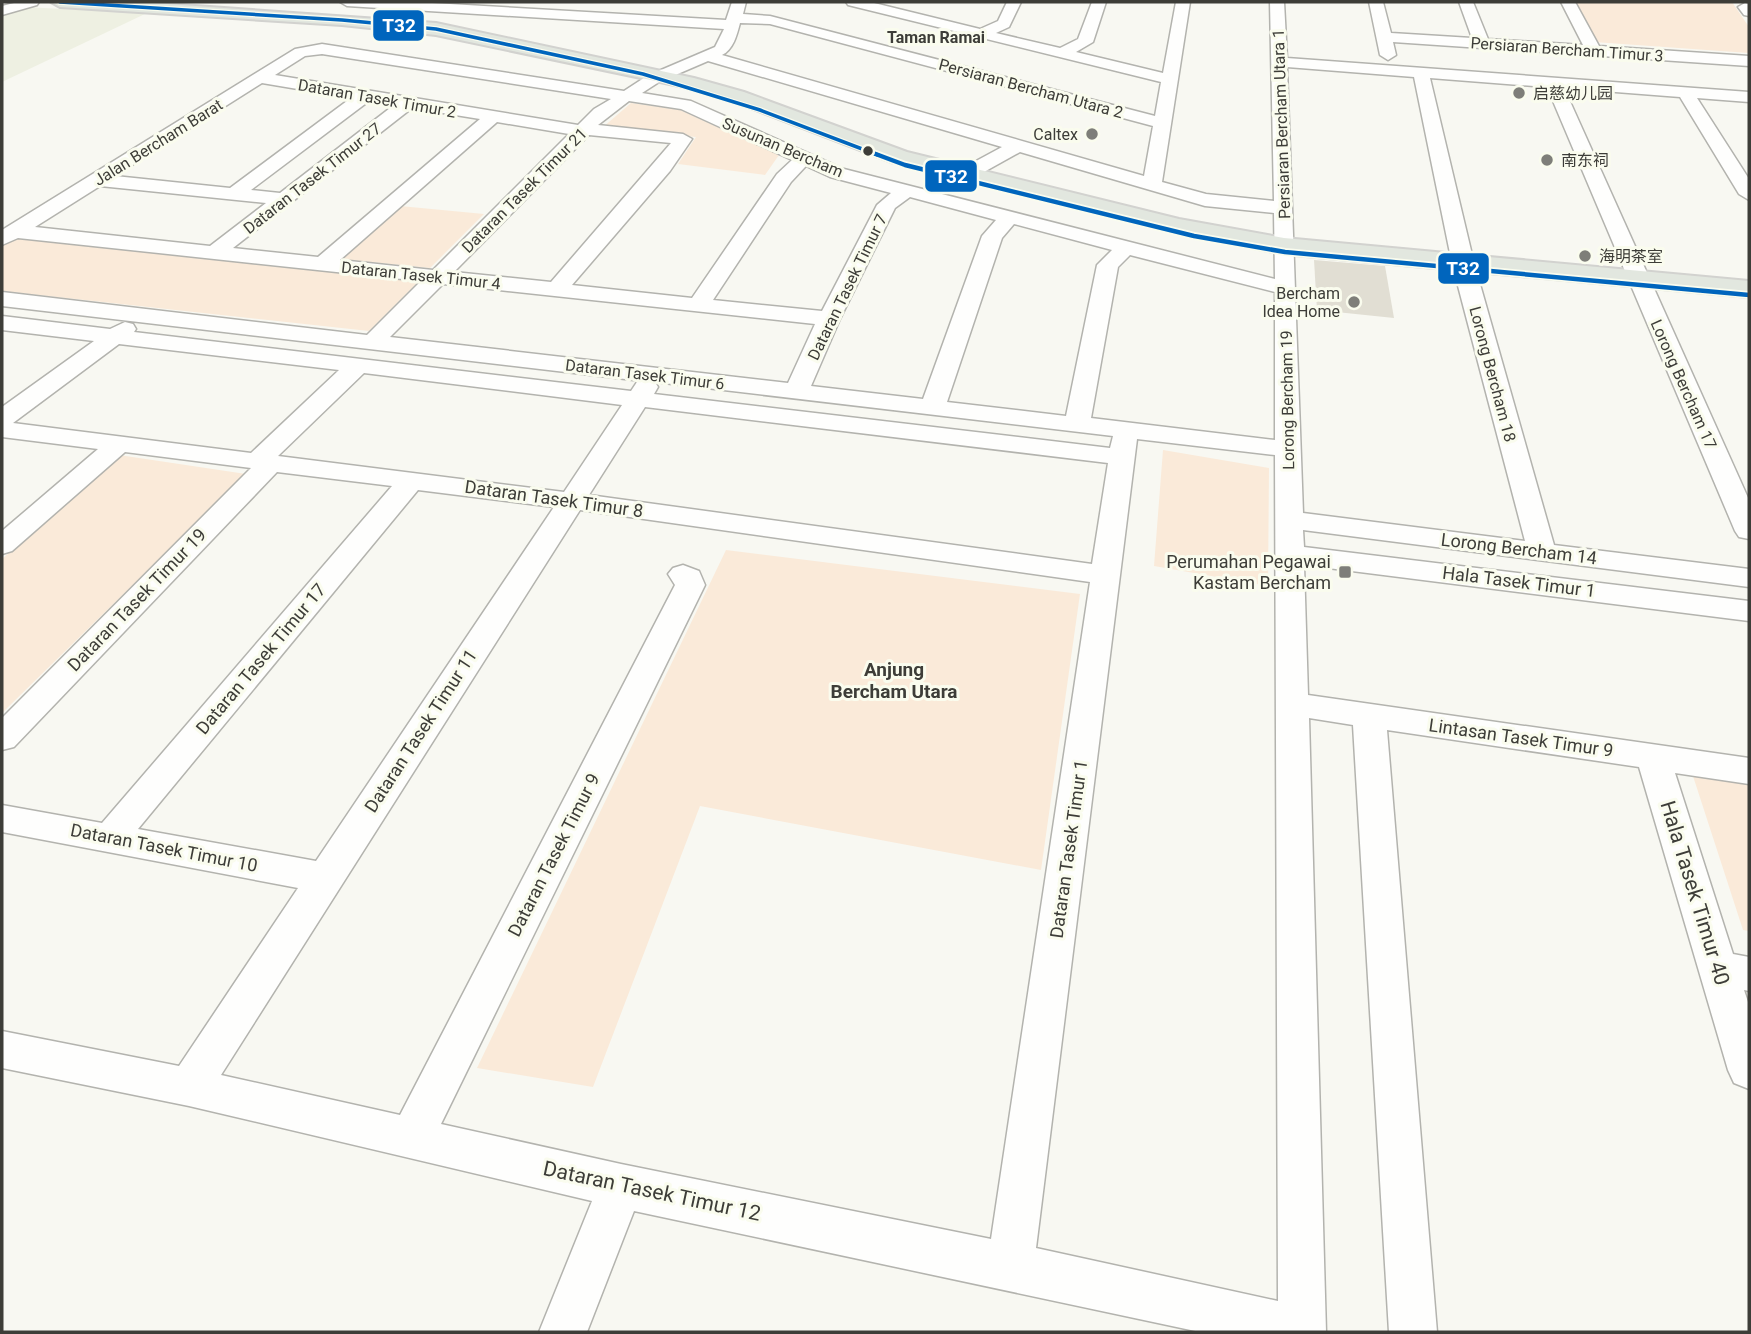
<svg xmlns="http://www.w3.org/2000/svg" width="1751" height="1334" font-family="Roboto,'Noto Sans SC',sans-serif">
<style>
.built{fill:#eef0e2}
.green{fill:#faead9}
.building{fill:#e1ded3}
.lines{fill:none;stroke-linecap:round;stroke-linejoin:round}
.minor-casing{stroke:#b3b3ae;stroke-width:3}
.major-casing{stroke:#d2d2cf;stroke-width:4}
.minor{fill:#fefefd;fill-rule:evenodd}
.major{fill:#e2e7df;fill-rule:evenodd}
.bus-1-far1-casing{stroke:#fafcee;stroke-width:6}
.bus-1-casing{stroke:#fafcee;stroke-width:8}
.bus-1-far1{stroke:#0065bd;stroke-width:3.5}
.bus-1{stroke:#0065bd;stroke-width:4.5}
.poi-dot{fill:#7e7e79;stroke:#fafcee;stroke-width:2.5}
.bus-dot{fill:#3d3d38;stroke:#fafcee;stroke-width:2.5}
.labels{text-anchor:middle;stroke-width:6;stroke-linejoin:round;paint-order:stroke}
.far-neighbourhood-label{font-size:16px;font-weight:bold;fill:#3d3d38;stroke:#fafcee}
.far-street-label{font-size:16px;fill:#3d3d38;stroke:#fafcee}
.far-poi-label{font-size:16px;fill:#3d3d38;stroke:#fafcee;text-anchor:start}
.street-label{font-size:18px;fill:#3d3d38;stroke:#fafcee}
.poi-label{font-size:18px;fill:#3d3d38;stroke:#fafcee;text-anchor:end}
.neighbourhood-label{font-size:19px;font-weight:bold;fill:#3d3d38;stroke:#fafcee}
.near-street-label{font-size:21px;fill:#3d3d38;stroke:#fafcee}
.line-badge{stroke:#fafcee;stroke-width:2.5}
.badge-label{font-size:19px;text-anchor:middle;font-weight:bold;fill:#fff}
</style>
<rect width="100%" height="100%" fill="#f8f8f2"/>
<path class="built" d="M2,6l145,7 -145,69z"/>
<path class="green" d="M1575,2h157l17,25v26l-155,-11z
M631,103l49,7 99,45 -14,20 -87,-11 18,-27 -94,-9z
M400,206l84,8 -54,54 -89,-9z
M12,238l407,43 -50,50 -367,-40v-46z
M1163,450l106,18 -1,118 -114,-20z
M119,455l127,19 -244,239v-154z
M726,550l354,44 -39,276 -341,-64 -107,281 -116,-19z
M1692,773l57,9v149l-6,-1z"/>
<path class="building" d="M1314,260l71,6 9,52 -77,-8z"/>
<g class="lines">
<g class="minor-casing">
<path id="minor" d="M18,2h21l-2,3 -35,10v-9z
M340,2h75l311,18 6,-18h14l-3,12 27,2 385,100 6,-34 -313,-77 -2,-3h24l110,27 18,-8 9,-19h14l-12,25 -13,6 64,15 18,-9 14,-37h14l-13,40 -17,10 87,21 13,-71h14l-28,180 44,12 68,7 -4,-199h14l3,56 462,34v10l-52,-4 52,81v21l-10,-6 -59,-97 -116,-9 185,412v39l-10,-2 -4,-6 -188,-444 -117,-9 44,185 80,282 195,24v18l-446,-57 1,17 445,54v20l-445,-56 4,130 441,63v26l-74,-11 58,181 16,3v34l-5,-1 5,15v84l-15,-6 -6,-13 -89,-303 -252,-37 50,602h-48l-36,-607 -44,-7 17,614h-126l-566,-121 -47,121h-48l53,-131 -403,-95 -187,-38v-37l177,35 119,-178 -296,-56v-27l100,18 290,-337 -115,-14 -263,275 -12,3v-32l249,-250 -126,-16 -113,99 -10,3v-23l96,-82 -96,-12v-30l92,-66 -92,-11v-14l108,13 15,-7 8,2 3,5 -2,3 497,59 6,-9 5,-1 -640,-75v-14l365,43 54,-54 -403,-43 -16,7v-15l293,-181 27,-5 302,47 23,-15 68,-29 9,-18 -377,-23zM740,23l30,1 383,102 -9,50 -422,-121c11,-5 15,-20 18,-32zM322,54l289,45 -17,10 -16,16 -303,-50 30,-19zM708,61l294,86 -50,27 -2,4 2,4h14l54,-30 185,54 69,7 1,66 -431,-110 -153,-68 -49,-8 17,-11zM1287,67l127,10 38,186 73,278 -222,-28zM262,83l89,15 -121,90 -115,-12zM369,101l25,4 -114,88 -29,-3zM629,101l52,8 111,51 -15,14 -85,124 -120,-13 98,-114 22,-32 -9,-5 -85,-9zM412,108l68,11 -162,138 -85,-9zM497,122l72,12 -136,136 -93,-10zM589,135l82,8 -120,139 -97,-10zM806,166l24,11 61,16 -14,12 -55,106 -109,-11 78,-118zM100,186l166,17 -56,43 -175,-19zM910,197l86,23 -14,16 -59,163 -112,-13 29,-67 55,-111zM1014,224l98,26 -15,15 -31,151 -119,-14 55,-164zM1130,255l145,37v148l-184,-22 27,-151zM443,284l372,40 -27,59 -398,-46zM119,344l220,26 -88,83 -238,-30zM364,373l258,32 -58,87 -286,-36zM655,382l458,54 -3,12 -456,-54 4,-7zM645,407l463,56 -16,101 -503,-69zM1137,439l138,16 3,846 -242,-53zM418,490l136,17 -238,354 -178,-32zM580,510l510,72 -99,657 -370,-75 -180,-40 264,-539 -6,-14 -16,-6 -10,3 -5,6 7,11 -275,530 -179,-40z
M1369,2h14l8,31 81,5 -13,-36h14l15,37 95,6 -22,-43h14l24,44 150,10v10l-356,-24 3,13 -8,5 -8,-5z
M1745,3l4,1v12l-5,-1 -6,-8z"/>
</g>
<g class="major-casing">
<path id="major" d="M51,2h88l297,21 258,55 50,14 163,60 272,67 105,19 465,43v16l-465,-43 -105,-21 -288,-71 -161,-62 -46,-13 -248,-52 -94,-10 -282,-18z"/>
</g>
<use href="#minor" class="minor"/>
<use href="#major" class="major"/>
<g class="bus-1-far1-casing">
<path id="bus-1-far1" d="M60,2l282,18 94,9 207,45 117,36 118,45"/>
</g>
<g class="bus-1-casing">
<path id="bus-1" d="M873,153l32,12 289,71 91,16 464,43"/>
</g>
<use href="#bus-1-far1" class="bus-1-far1"/>
<use href="#bus-1" class="bus-1"/>
</g>
<g class="poi-dot">
<circle cx="1519" cy="93" r="7"/>
<circle cx="1092" cy="134" r="7"/>
<circle cx="1547" cy="160" r="7"/>
<circle cx="1585" cy="256" r="7"/>
<circle cx="1354" cy="302" r="7"/>
<rect x="1338" y="565" width="14" height="14" rx="3.5"/>
</g>
<circle class="bus-dot" cx="868" cy="151" r="6"/>
<g class="labels">
<g class="far-neighbourhood-label">
<text x="936" y="43">Taman Ramai</text>
</g>
<g class="far-street-label">
<text transform="translate(1567 49) rotate(4)" y="6">Persiaran Bercham Timur 3</text>
<text transform="translate(1031 88) rotate(15)" y="6">Persiaran Bercham Utara 2</text>
<text transform="translate(377 98) rotate(10)" y="6">Dataran Tasek Timur 2</text>
<text transform="translate(1281 124) rotate(-92)" y="6">Persiaran Bercham Utara 1</text>
<text transform="translate(158 142) rotate(-32)" y="6">Jalan Bercham Barat</text>
<text transform="translate(783 147) rotate(23)" y="6">Susunan Bercham</text>
<text transform="translate(312 178) rotate(-38)" y="6">Dataran Tasek Timur 27</text>
<text transform="translate(524 190) rotate(-45)" y="6">Dataran Tasek Timur 21</text>
<text transform="translate(421 275) rotate(6)" y="6">Dataran Tasek Timur 4</text>
<text transform="translate(847 287) rotate(-64)" y="6">Dataran Tasek Timur 7</text>
<text transform="translate(645 374) rotate(7)" y="6">Dataran Tasek Timur 6</text>
<text transform="translate(1493 374) rotate(75)" y="6">Lorong Bercham 18</text>
<text transform="translate(1684 384) rotate(66)" y="6">Lorong Bercham 17</text>
<text transform="translate(1287 400) rotate(-91)" y="6">Lorong Bercham 19</text>
</g>
<g class="far-poi-label">
<text x="1533" y="99">启慈幼儿园</text>
<text x="1078" y="140" text-anchor="end">Caltex</text>
<text x="1561" y="166">南东祠</text>
<text x="1599" y="262">海明茶室</text>
<text x="1340" y="299" text-anchor="end">Bercham<tspan x="1340" dy="18">Idea Home</tspan></text>
</g>
<g class="street-label">
<text transform="translate(554 499) rotate(8)" y="6">Dataran Tasek Timur 8</text>
<text transform="translate(1519 549) rotate(7)" y="6">Lorong Bercham 14</text>
<text transform="translate(1519 582) rotate(7)" y="6">Hala Tasek Timur 1</text>
<text transform="translate(137 600) rotate(-46)" y="6">Dataran Tasek Timur 19</text>
<text transform="translate(261 659) rotate(-50)" y="6">Dataran Tasek Timur 17</text>
<text transform="translate(421 731) rotate(-57)" y="6">Dataran Tasek Timur 11</text>
<text transform="translate(1521 738) rotate(8)" y="6">Lintasan Tasek Timur 9</text>
<text transform="translate(164 848) rotate(11)" y="6">Dataran Tasek Timur 10</text>
<text transform="translate(1069 849) rotate(-82)" y="6">Dataran Tasek Timur 1</text>
<text transform="translate(554 855) rotate(-63)" y="6">Dataran Tasek Timur 9</text>
</g>
<g class="poi-label">
<text x="1331" y="568">Perumahan Pegawai<tspan x="1331" dy="21">Kastam Bercham</tspan></text>
</g>
<g class="neighbourhood-label">
<text x="894" y="676">Anjung<tspan x="894" dy="22">Bercham Utara</tspan></text>
</g>
<g class="near-street-label">
<text transform="translate(1695 893) rotate(73)" y="7">Hala Tasek Timur 40</text>
<text transform="translate(652 1191) rotate(12)" y="7">Dataran Tasek Timur 12</text>
</g>
</g>
<g class="line-badge">
<rect x="372" y="9" width="53" height="33" rx="7" fill="#0065bd"/>
<rect x="924" y="159" width="54" height="34" rx="7" fill="#0065bd"/>
<rect x="1437" y="252" width="53" height="33" rx="7" fill="#0065bd"/>
</g>
<g class="badge-label">
<text x="399" y="32">T32</text>
<text x="951" y="183">T32</text>
<text x="1463" y="275">T32</text>
</g>
<rect width="1751" height="1334" fill="none" stroke="#3d3d38" stroke-width="7"/>
</svg>
